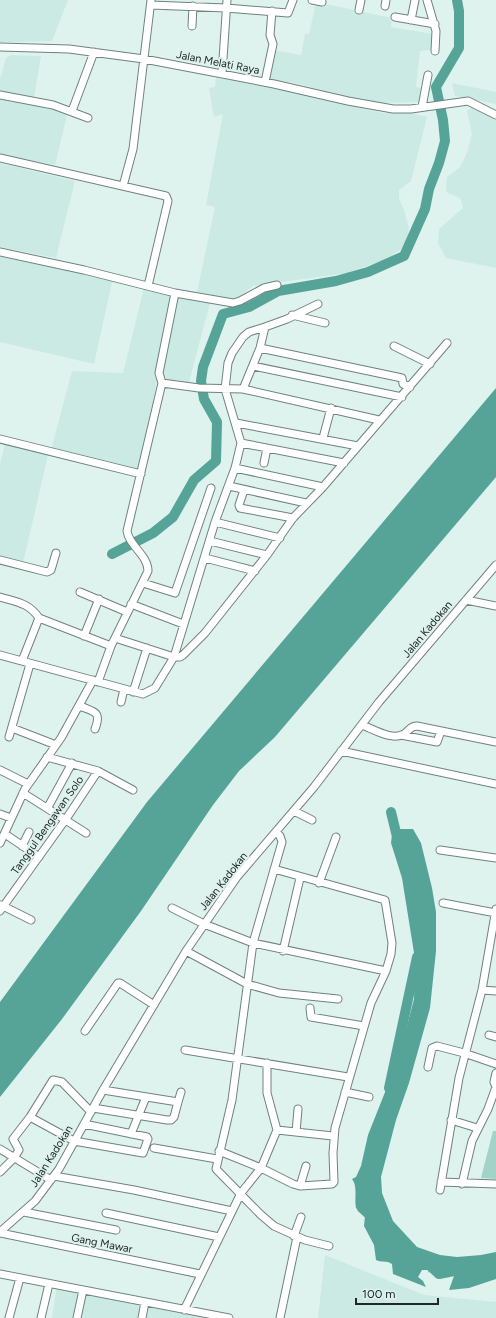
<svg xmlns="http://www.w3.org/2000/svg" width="496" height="1318" font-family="Figtree,sans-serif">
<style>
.built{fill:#cceae4}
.green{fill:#a3d2c9}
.water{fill:#55a497}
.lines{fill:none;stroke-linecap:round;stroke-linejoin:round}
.river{stroke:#55a497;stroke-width:10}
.minor-casing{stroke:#70827f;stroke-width:9}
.minor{stroke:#fff;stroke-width:7}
.labels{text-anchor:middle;stroke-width:4;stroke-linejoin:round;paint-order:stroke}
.street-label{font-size:11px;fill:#202726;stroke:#def2ee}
</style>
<rect width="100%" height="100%" fill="#def2ee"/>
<path class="built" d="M0,0h68l-16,41 -38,1h-14z
M316,2l76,16 -1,9 42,7 -2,16 -11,1 -4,36 5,1 -1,14 -47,1 -78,-20 -28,-4 6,-29 28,5 4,-21h4z
M11,55l30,1 -7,42 -34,-7v-12l6,-21z
M216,78l40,5 127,30h28l16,4 -16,64 -12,9v9l5,11 5,18 -3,18 -22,14 -37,13 -94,13 -19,14 -37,-8 18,-85 -9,-2 17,-91 -9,3 -5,-29 6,-1z
M452,83l44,9v12l-41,-8z
M0,99l13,1 55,11 -13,54 -55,-10z
M476,105l20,13v150l-50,-10 -8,-15 1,-14 24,-21 -3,-10 -14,-6 1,-15 13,-10 7,-14 5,-19 -5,-23z
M0,163l75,18 -19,77 -56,-11z
M0,255l113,23 -19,86 -94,-22z
M144,288l28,6 -21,119 -13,58 -87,-21 21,-79 51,2z
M178,296l32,7 -22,83 -23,-7 -2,-8z
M6,440l43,11 -26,112 -23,-6v-93z
M325,1255l99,40 72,7v16h-178z
M57,1285l172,33h-177z"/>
<path class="green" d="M493,1131h3v48l-15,-1z"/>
<path class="water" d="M496,388v89l-221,260 -36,34 -26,34 -72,106 -79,108 -62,78v-95l147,-200z
M400,829h13l8,14 11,45 4,24v39l-6,57 -21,75 -13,37 -15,57 1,16 11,28 24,26 23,8 17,2 24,-2 15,-3v27l-27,9 -20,2 5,-14 -13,-3 -6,-5 -5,1 -1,4 -1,-3h-6l-4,7 5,4 3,6 -33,-13 -1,-10c-6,-4 -11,-1 -16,-4l-2,-15 -10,-19 1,-10 -4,-3 2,-8h-2l-3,5 -2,-2c-2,-9 2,-22 -4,-29l4,-2 5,-11 7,-31 31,-78 15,-58 1,-40 -13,-81 -11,-35 1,-8z"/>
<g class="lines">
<path class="river" d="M112,554l41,-21 20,-16 21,-37 22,-19 1,-39 -13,-23 -3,-18 2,-14 20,-53 26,-7 29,-16 58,-10 32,-9 36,-16 21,-47 4,-20 10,-26 6,-22 -2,-21 -7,-33 23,-39v-37l-2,-11
M391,812l8,33
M389,1088l28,-131
M365,1192l-3,16 11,10
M424,1260l15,14 15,-3"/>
<g class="minor-casing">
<path id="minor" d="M312,0l10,2
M427,0l9,31 -1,20
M151,5l75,3 62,5 5,-13
M385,6l1,-6
M359,10l2,-10
M395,17l40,7
M411,20l4,-20
M192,26l1,-20
M0,47l69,2 75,10 130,25 74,17 45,8h18l57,-8 28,14
M222,74l5,-74
M265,82l8,-38 -3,-9 2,-24
M0,95l53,10 35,13
M422,107l6,-32
M72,111l22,-59
M0,158l166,38 2,5 -20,85
M123,186l10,-37 18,-149
M0,252l84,18 91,23 58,10 7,-2 24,-13 13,-3
M292,315l33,8
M394,346l36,18
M260,348l5,-21 22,-8 31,-15
M253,366l149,31
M162,383l37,5 44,1 136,31
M243,389l17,-41 142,30 1,6 7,3
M236,423l122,23
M323,438l8,-30
M0,439l141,35
M241,443l103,20
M264,463l3,-15
M235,468l88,19
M229,486l77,17
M244,490l-5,15 1,3 53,10
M215,522l65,16
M210,541l57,14
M205,558l50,13
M0,560l47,12 4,-2 5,-17
M143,583l32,10 36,-105
M80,592l47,20
M0,597c17,5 29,6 39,21l72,28
M466,600l30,6
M131,604l52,20
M84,636l15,-37
M115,638l59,19h6l3,-2 22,-22 62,-78 26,-37 30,-31 124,-144
M0,655l143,39 12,-6 19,-31 41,-135 20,-54 6,-25 -16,-54 3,-26 4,-10 11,-16 6,-5 16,-5
M22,661l17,-43
M98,682l13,-36 37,-75c0,-16 -19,-25 -21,-40l35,-148 -3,-10 16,-80
M133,692l14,-44
M121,702l3,-13
M80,706c14,6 22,5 15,23
M362,725c11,4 30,16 42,9 6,-4 6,-8 13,-8l79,16
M12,728l44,17
M401,735l36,7 4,-11
M9,737l21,-73
M341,751l155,33
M47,757l51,14 35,19
M0,770l28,14
M23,793l63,40
M48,807l24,-44
M294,811l18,9
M0,814l11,4
M276,832l4,4 2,6 -29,101 -21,157 -16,69 44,45 14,12 31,14 24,6
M5,834l34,23
M0,843l25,-54 36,-51 32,-58
M22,846l7,-14
M440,850l56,8
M319,883l17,-46
M443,903l53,10
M1,905l30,15
M172,908l32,16 49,19 133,28
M0,911l66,-92 32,-48
M186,951l61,33 32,9 59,6
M283,951l17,-73
M482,990l14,1
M310,1008l1,9 53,9
M85,1031l33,-48h2l34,22
M489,1035l7,2
M185,1050l163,27
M267,1063v30l10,37
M428,1067l4,-19 5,-2 27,7 32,11
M496,1073l-2,9 2,5
M345,1092l24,5
M178,1102l3,-10
M93,1108l74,12h4l3,-3 4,-15 -75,-12
M451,1120l26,8
M84,1124l63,13 1,2 -5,14 -69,-12 -44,-24 23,-37 9,2 29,30
M296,1132l2,-23
M131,1134l15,-37
M154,1148l63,11
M0,1149l51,31
M219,1151l42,17 32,16 7,2 32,-2 2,-2 -1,-29 2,-25 36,-125 15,-32 5,-17 1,-11 -7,-43 -111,-31
M0,1172l14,-14 5,-8 -6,-11 17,-22
M54,1176l80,14 98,21
M441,1182l55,2
M462,1184l10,-43 16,-32 8,-22
M300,1186l6,-20
M440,1190l19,-112 23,-88 14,-81
M24,1212l92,18
M106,1213l113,24
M0,1232l35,-31 24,-32 44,-79 83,-139 51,-74 77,-90 65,-85 117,-137
M0,1233l200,41
M294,1236l7,-19
M0,1274l229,44
M184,1310l57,-117 20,-25 16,-38 56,6
M9,1318l11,-40
M41,1318l8,-34
M77,1318l6,-28
M142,1318l3,-16
M280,1318l17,-81"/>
</g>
<use href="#minor" class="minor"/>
</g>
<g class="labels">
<g class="street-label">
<text transform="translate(218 62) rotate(11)" y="4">Jalan Melati Raya</text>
<text transform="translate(427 629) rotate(-50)" y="4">Jalan Kadokan</text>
<text transform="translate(47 825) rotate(-55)" y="4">Tanggul Bengawan Solo</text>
<text transform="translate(223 881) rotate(-52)" y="4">Jalan Kadokan</text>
<text transform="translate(51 1156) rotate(-58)" y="4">Jalan Kadokan</text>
<text transform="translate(102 1243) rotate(11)" y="4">Gang Mawar</text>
</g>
</g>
<path d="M356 1298v6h82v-6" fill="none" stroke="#202726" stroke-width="2"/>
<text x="362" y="1298" font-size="12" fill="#202726" stroke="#def2ee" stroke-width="3" paint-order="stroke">100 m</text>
</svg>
